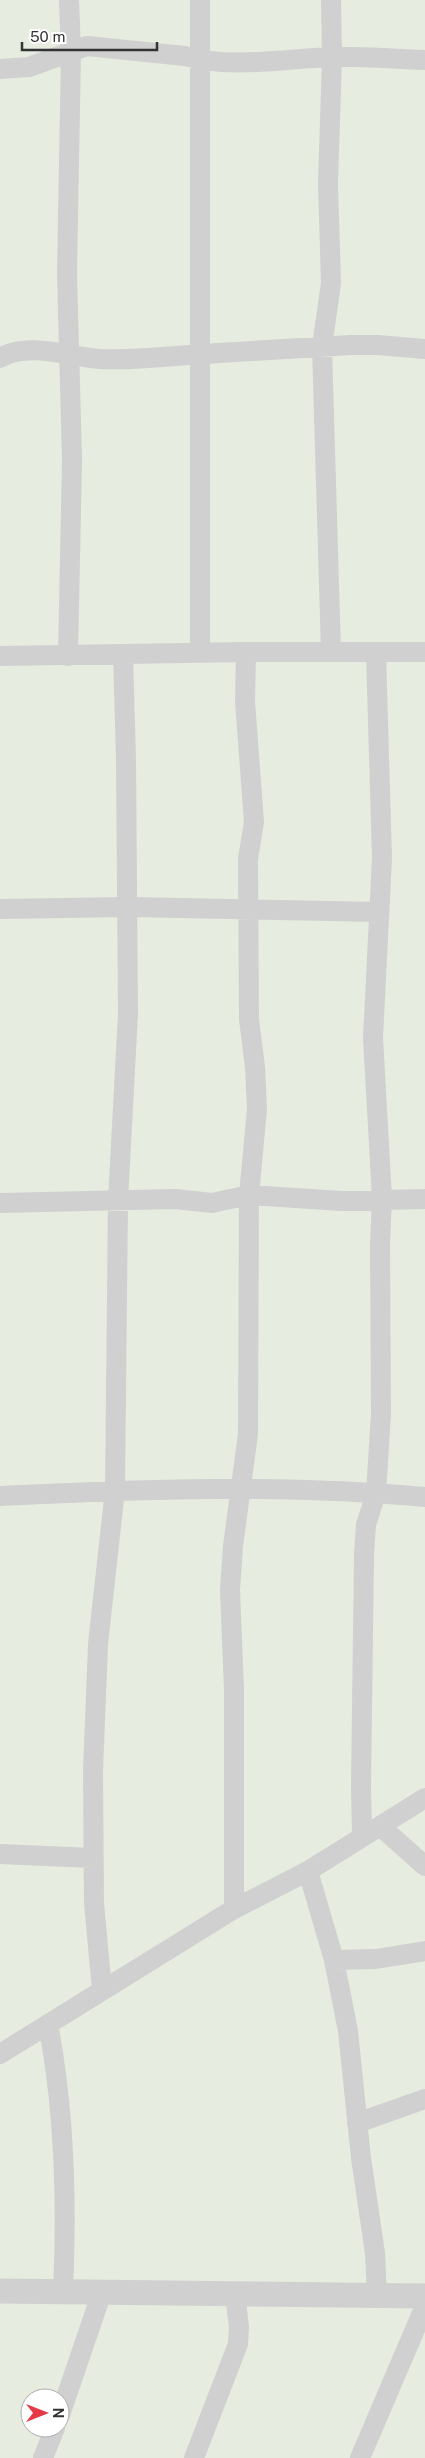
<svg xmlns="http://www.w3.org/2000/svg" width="425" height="2458" font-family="'Public Sans',sans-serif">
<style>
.green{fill:#e6ecdf;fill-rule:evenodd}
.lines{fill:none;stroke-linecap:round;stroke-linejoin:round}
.minor{stroke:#d0d0d0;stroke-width:20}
.tertiary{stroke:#d0d0d0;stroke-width:25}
</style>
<rect width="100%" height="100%" fill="#fff"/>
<path class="green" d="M0,0h425v2458h-425zM30,2398h30v30h-30z"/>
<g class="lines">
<path class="minor" d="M200,0v653
M331,0l1,57 -4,127 3,99 -9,64 9,305
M0,69l29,-2 58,-21 98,10c46,13 98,3 145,1 31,-1 63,2 95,3
M0,358c28,-17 70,-1 100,1 35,2 69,-3 103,-5 49,-3 98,-6 147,-9h28l47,4
M0,656l246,-4h179
M68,656l4,-196 -5,-187 4,-221 -2,-52
M0,909l128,-2 251,5
M0,1203l175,-4 37,4 37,-8 92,6 84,-2
M0,1496c142,-7 283,-12 425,1
M380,1826l45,40
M362,1836l-1,-49 3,-233 2,-29 10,-32 5,-79 -1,-170 2,-46 -9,-160 9,-180 -6,-205
M0,1854l93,4
M308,1871l26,89 14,71 13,127 14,95 2,42
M234,1909v-219l-4,-100 3,-44 15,-112 1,-239 8,-86 -2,-42 -6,-48 -1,-160 6,-37 -9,-121 1,-49
M334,1960l42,-1 49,-8
M102,1990l-8,-87 -1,-132 5,-127 17,-154 3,-290 10,-186 -2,-255 -3,-104
M48,2024c17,88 19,180 15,268
M0,2054l234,-145 74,-38 117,-73
M357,2123l68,-24
M60,2415l42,-123
M43,2458l12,-30
M194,2458l44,-114 1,-17 -4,-33
M360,2458l65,-152"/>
<path class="tertiary" d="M0,2291l425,5"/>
</g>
<g transform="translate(45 2413) rotate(90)"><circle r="24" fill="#ffffff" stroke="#adadad"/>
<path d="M0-4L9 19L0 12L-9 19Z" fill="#e63946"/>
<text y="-8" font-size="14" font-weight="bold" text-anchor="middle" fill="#333333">N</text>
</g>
<path d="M22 42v8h135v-8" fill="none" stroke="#333333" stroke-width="2.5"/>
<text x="30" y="42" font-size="15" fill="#333333" stroke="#ffffff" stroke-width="4" paint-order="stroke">50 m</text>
</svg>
